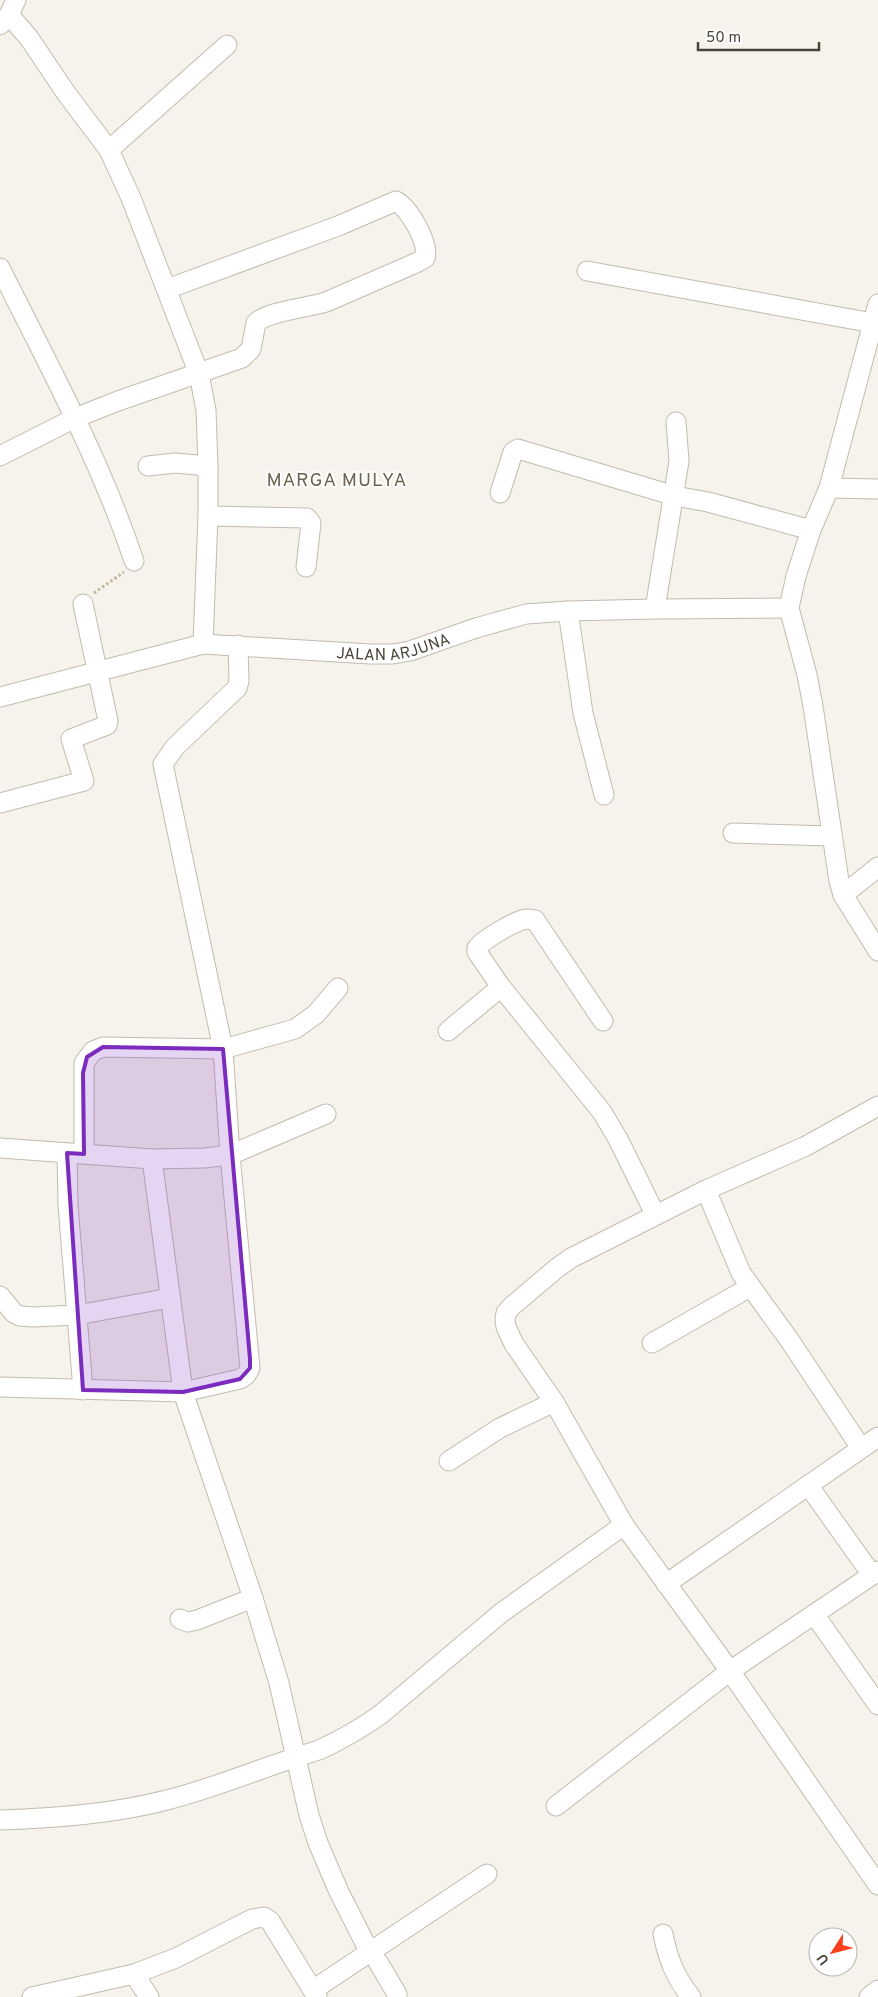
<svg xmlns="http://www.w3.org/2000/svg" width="878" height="1997" font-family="Overpass,sans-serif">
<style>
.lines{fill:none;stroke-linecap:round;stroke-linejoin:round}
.street-casing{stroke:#c2bbae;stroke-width:21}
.path{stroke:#c4b79f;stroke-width:3;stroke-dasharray:2.5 2.5;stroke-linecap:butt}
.street{stroke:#fff;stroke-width:19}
.marked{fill:#7b2cbf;fill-opacity:0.2;stroke:#7b2cbf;stroke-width:4;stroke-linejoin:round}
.labels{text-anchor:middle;stroke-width:4;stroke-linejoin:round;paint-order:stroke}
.street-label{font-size:16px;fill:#4b4439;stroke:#fff}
.quarter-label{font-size:19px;letter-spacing:1px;fill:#6e6250;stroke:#fff}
</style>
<rect width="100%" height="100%" fill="#f6f3ec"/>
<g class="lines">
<g class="street-casing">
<g id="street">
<path d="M9,15l20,23 37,55 43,57 22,48 68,176 7,36 2,56v50l-5,128"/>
<path d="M0,25l9,-10 7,-15"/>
<path d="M109,150l118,-105"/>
<path d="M0,268c48,96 100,191 134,293"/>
<path d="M587,271l286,52"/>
<path d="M878,304l-49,184 -18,42 -15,46 -7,32 18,67 6,31 26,175 4,14 35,56"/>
<path d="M0,456l75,-38 43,-17 124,-43 9,-9 5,-26c11,-12 52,-15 70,-21l92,-40 7,-4c5,-14 -16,-50 -29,-57l-58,25 -171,63"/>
<path d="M148,466l27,-3 33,3"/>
<path d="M829,488l49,1"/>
<path d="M500,493l13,-41 5,-3 157,47 33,6 103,28"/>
<path d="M208,516l99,2 4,5 -5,44"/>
<path d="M655,609l24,-148 -3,-39"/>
<path d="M568,611l15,102 21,82"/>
<path id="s1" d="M0,697l203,-53 167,10h23l17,-3 66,-23 50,-14 42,-3 87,-2 134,-1"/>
<path d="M0,803l84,-22 -13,-42 31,-12 5,-2 1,-4 -25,-117"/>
<path d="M733,833l98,3"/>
<path d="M843,895l35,-28"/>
<path d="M603,1021l-68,-101c0,0 -8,-1 -8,-1 -11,1 -43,20 -50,29v4l24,35 101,125 16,27 37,75"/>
<path d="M448,1031l53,-44"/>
<path d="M878,1106l-72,40 -100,44 -135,68 -14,10 -45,38 -6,7 -1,6 1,8 8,17 40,58 70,123 106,146 148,214"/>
<path d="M0,1148l152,11 52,-1 26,-3 96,-41"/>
<path d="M67,1153l1,52 15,185"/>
<path d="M84,1154v-91l9,-12 10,-4 120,2 72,-20 21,-15 22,-26"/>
<path d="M152,1159l31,233 70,206 26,85 30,132 9,28 21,49 31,61"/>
<path d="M706,1190l35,83 49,68 71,107"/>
<path d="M0,1296l14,17 6,3 13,1 44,-2 93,-17"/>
<path d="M652,1343l98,-56"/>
<path d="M0,1387l183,5 57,-13 6,-4 4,-7 -20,-213 -7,-106 -60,-285 12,-17 62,-59 2,-7 -1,-36"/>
<path d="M449,1461l51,-33 54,-26"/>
<path d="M808,1485l64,90"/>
<path d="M666,1584l212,-147"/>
<path d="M814,1614l64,91"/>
<path d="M180,1619l8,3 9,-2 56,-22"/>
<path d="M556,1806l174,-135 148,-100"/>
<path d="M0,1820c55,-2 113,-6 167,-20 52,-13 101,-35 152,-50 22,-10 41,-21 61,-35l121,-102 123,-88"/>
<path d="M663,1934c5,25 12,43 28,63"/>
<path d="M378,1962l19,32v3"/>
<path d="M134,1974l15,23"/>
<path d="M313,1990l174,-116"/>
<path d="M32,1997l102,-23 42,-16 76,-39 12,-2 6,4 47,76"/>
<path d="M869,1997l9,-7"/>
</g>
</g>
<path class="path" d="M94,593l30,-21"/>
<use href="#street" class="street"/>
</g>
<path class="marked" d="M103,1047l120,2 27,310v9l-10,11 -57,13 -100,-2 -16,-237 17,1 -1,-81 4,-16z"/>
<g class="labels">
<g class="street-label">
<text dy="6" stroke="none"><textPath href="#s1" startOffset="401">JALAN ARJUNA</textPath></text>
</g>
<g class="quarter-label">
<text x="337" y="486">MARGA MULYA</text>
</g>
</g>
<g transform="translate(833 1952) rotate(234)"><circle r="24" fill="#ffffff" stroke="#b7b4b0"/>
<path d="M0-4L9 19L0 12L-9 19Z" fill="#fc3f1d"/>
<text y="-8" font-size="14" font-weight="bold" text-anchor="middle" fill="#4b4439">U</text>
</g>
<path d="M698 42v8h121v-8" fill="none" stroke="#4b4439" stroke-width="2.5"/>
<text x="706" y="42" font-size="15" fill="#4b4439" stroke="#ffffff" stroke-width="4" paint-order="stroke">50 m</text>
</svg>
